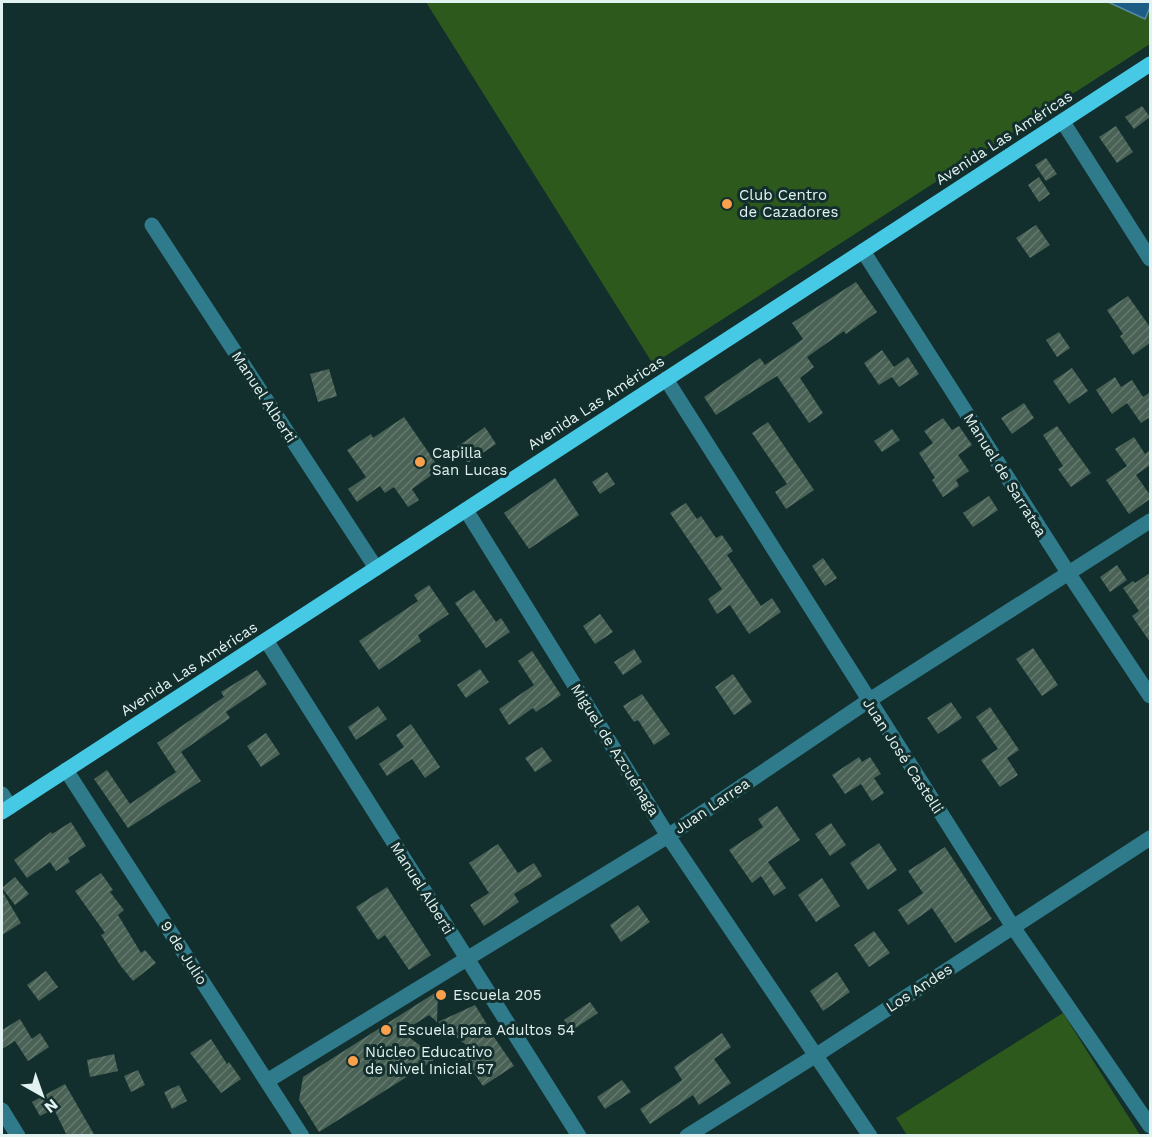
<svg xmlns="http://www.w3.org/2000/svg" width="1152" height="1137" font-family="'Work Sans',sans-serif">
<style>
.pitch{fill:#2d5a1c}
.water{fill:#1d5d85;stroke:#588aa5;stroke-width:1.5}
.building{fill:url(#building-hatch)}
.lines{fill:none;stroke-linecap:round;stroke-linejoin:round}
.minor{stroke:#2f7b8c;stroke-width:15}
.major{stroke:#46c9e5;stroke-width:15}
.poi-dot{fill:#f9a04c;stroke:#132f2d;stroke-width:2}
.labels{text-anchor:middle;stroke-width:6;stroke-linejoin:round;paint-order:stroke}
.street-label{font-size:15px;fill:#e2f2f0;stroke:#132f2d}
.poi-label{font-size:15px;fill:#e2f2f0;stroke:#132f2d;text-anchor:start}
</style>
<defs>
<pattern id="building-hatch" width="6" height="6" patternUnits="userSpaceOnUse" patternTransform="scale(1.5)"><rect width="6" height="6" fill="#4a6256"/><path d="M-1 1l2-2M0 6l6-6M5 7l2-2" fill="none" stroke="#64796f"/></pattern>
</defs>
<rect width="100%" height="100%" fill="#132f2d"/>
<path class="pitch" d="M426,2h724v42l-497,320z
M1063,1013l77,122h-233l-11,-17z"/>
<path class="water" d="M1108,2h42v5l-5,12z"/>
<path class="building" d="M1142,106l8,11 -16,12 -9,-12z
M1116,126l17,26 -16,11 -18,-26z
M1046,158l11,16 -11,7 -11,-16z
M1039,177l11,17 -11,8 -11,-17z
M1036,225l14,20 -20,13 -14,-20z
M856,282l21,30 -31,22 -2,-3 -37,26 7,10 -14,11 23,35 -14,10 -32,-47 -61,39 -12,-18 56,-39 5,7 38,-26 -11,-16z
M1128,296l22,31v16l-17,12 -13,-19 3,-2 -16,-24z
M1059,332l11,16 -13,9 -11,-17z
M882,350l12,17 14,-10 11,17 -20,13 -7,-10 -13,8 -15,-22z
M1072,368l16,23 -19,13 -16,-23z
M329,369l8,27 -19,6 -8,-28z
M1115,377l6,10 11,-7 11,17 7,-5v25l-9,6 -14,-20 -15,11 -16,-24z
M1024,403l10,15 -22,16 -11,-16z
M404,417l36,52 -28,20 7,11 -11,7 -14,-20 -9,6 -5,-7 -23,16 -9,-13 18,-12 -19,-27 24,-16 2,4z
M943,418l9,12 7,-4 13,19 -14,10 11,16 -13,9 3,6 -16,11 -11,-17 3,-2 -16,-25 14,-10 -9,-12z
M768,422l46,68 -28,19 -11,-17 12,-8 -35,-51z
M1057,426l34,47 -20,14 -13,-18 5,-3 -20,-31z
M485,427l11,17 -28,19 -11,-16z
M892,429l8,11 -18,12 -8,-11z
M1134,437l11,17 5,-4v15l-14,10 14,20v4l-21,15 -23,-34 21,-14 -12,-17z
M607,472l8,12 -15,10 -8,-12z
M555,478l24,37 -50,34 -25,-36z
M989,496l9,14 -25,17 -10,-14z
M686,503l11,16 4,-3 15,22 6,-3 11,16 -6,4 34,51 11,-8 9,14 -32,22 -19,-29 -13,9 -9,-15 14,-10 -52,-76z
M823,558l14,20 -12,8 -13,-20z
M1117,565l10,15 -17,12 -10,-15z
M1150,573v69l-18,-26 7,-5 -16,-23 10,-7 2,2z
M429,585l20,29 -31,21 3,6 -42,29 -20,-29 59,-40 -4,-6z
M474,590l22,32 5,-4 9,14 -24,16 -31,-45z
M600,614l13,18 -18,12 -12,-18z
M1033,648l25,37 -16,11 -26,-37z
M634,649l8,13 -19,13 -9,-13z
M532,651l29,44 -25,17 -3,-4 -24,17 -10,-16 35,-24 -16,-24z
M480,669l9,13 -23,16 -9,-13z
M257,670l10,14 -41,28 4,6 -49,34 20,29 -73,47 -34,-49 13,-9 23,34 46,-32 -19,-29 67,-46 -3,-5z
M733,674l19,28 -18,13 -19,-28z
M642,694l28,40 -16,11 -16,-25 -4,2 -11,-16z
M951,702l11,16 -24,16 -11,-16z
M378,706l9,13 -31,21 -8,-13z
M990,707l29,43 -12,8 11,17 -18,12 -19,-27 17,-11 -22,-32z
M411,724l29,43 -15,11 -13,-19 -25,17 -8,-12 25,-17 -8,-12z
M266,733l14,21 -19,13 -14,-21z
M542,747l10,14 -17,11 -10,-14z
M859,757l3,5 8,-5 11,17 -7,4 10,15 -12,8 -11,-17 -16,10 -13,-19z
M777,806l23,34 -32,22 18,26 -12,8 -13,-20 -9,7 -23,-33 34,-23 -5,-8z
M71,822l15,24 -18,12 2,4 -14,9 -6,-9 -23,16 -13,-18 37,-28 1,2z
M831,823l15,22 -16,11 -15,-22z
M879,843l18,27 -29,20 -18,-27z
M498,844l20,29 16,-10 8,13 -28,18 5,8 -35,24 -14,-21 19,-12 -20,-30z
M945,847l47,72 -37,24 -23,-35 -24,17 -10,-15 25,-17 -15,-22z
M101,873l12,17 -3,2 14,18 -6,5 23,38 4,-3 11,13 -23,18 -13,-16 -19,-30 4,-2 -30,-42z
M15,877l14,17 -14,11 -13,-17z
M822,878l18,28 -24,16 -18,-27z
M387,887l44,68 -22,15 -24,-35 -7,5 -22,-33z
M2,891l19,32 -19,12z
M638,905l12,17 -29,20 -11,-17z
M874,931l16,22 -21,14 -15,-22z
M46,971l12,16 -19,14 -12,-16z
M837,972l13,20 -27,19 -13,-20z
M438,991l-1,31 -8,-7 -27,17 35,26 -118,74 -20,-32 4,-23z
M590,1002l8,11 -27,18 -7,-11z
M475,1005l13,21 -1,1 27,39 -31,20 -18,-26 11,-7 -38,-31z
M20,1019l12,20 8,-6 9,14 -21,14 -13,-20 -13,8v-19z
M722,1033l9,14 -17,12 17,24 -32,22 -6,-10 -43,29 -10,-15 42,-29 -8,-13z
M211,1039l16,25 2,-2 12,17 -20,14 -31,-40z
M114,1054l4,17 -28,6 -3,-17z
M138,1070l7,15 -14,7 -7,-16z
M622,1080l9,12 -26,17 -8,-12z
M65,1084l30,52h-28l-13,-27 -14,7 -8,-14z
M179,1085l8,16 -15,8 -8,-17z"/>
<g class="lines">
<path class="minor" d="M1063,122l87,137
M152,225l224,343
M863,251l206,323 81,122
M666,379l347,548 137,199
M466,510l202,326 202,300
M266,640l313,496
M66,770l236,366
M2,794l8,13
M267,1081l401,-245 200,-135 282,-180
M2,1110l16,26
M687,1136l128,-80 335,-218"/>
<path class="major" d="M2,812l1148,-748"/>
</g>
<g class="poi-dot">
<circle cx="727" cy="204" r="6"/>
<circle cx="420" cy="462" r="6"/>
<circle cx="441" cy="995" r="6"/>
<circle cx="386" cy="1030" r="6"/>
<circle cx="353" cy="1061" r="6"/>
</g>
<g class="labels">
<g class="street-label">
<text transform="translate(1004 138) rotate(-33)" y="5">Avenida Las Américas</text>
<text transform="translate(264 397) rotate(57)" y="5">Manuel Alberti</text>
<text transform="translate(596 403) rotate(-33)" y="5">Avenida Las Américas</text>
<text transform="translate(1005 475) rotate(58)" y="5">Manuel de Sarratea</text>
<text transform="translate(189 669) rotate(-33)" y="5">Avenida Las Américas</text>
<text transform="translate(615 750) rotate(58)" y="5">Miguel de Azcuénaga</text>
<text transform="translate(903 756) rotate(57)" y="5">Juan José Castelli</text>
<text transform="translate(712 806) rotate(-34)" y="5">Juan Larrea</text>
<text transform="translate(422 888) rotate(58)" y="5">Manuel Alberti</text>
<text transform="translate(184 953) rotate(57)" y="5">9 de Julio</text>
<text transform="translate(919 988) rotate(-33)" y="5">Los Andes</text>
</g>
<g class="poi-label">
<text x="739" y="200">Club Centro<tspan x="739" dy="17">de Cazadores</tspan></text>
<text x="432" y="458">Capilla<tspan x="432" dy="17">San Lucas</tspan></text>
<text x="453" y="1000">Escuela 205</text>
<text x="398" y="1035">Escuela para Adultos 54</text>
<text x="365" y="1057">Núcleo Educativo<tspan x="365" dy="17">de Nivel Inicial 57</tspan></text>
</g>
</g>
<rect width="1152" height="1137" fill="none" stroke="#e2f2f0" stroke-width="6"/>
<g transform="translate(42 1095) rotate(140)" stroke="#132f2d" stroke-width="4.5" paint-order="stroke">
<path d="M0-4.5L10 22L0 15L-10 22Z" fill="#e2f2f0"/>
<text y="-9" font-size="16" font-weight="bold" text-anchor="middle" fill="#e2f2f0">N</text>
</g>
</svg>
